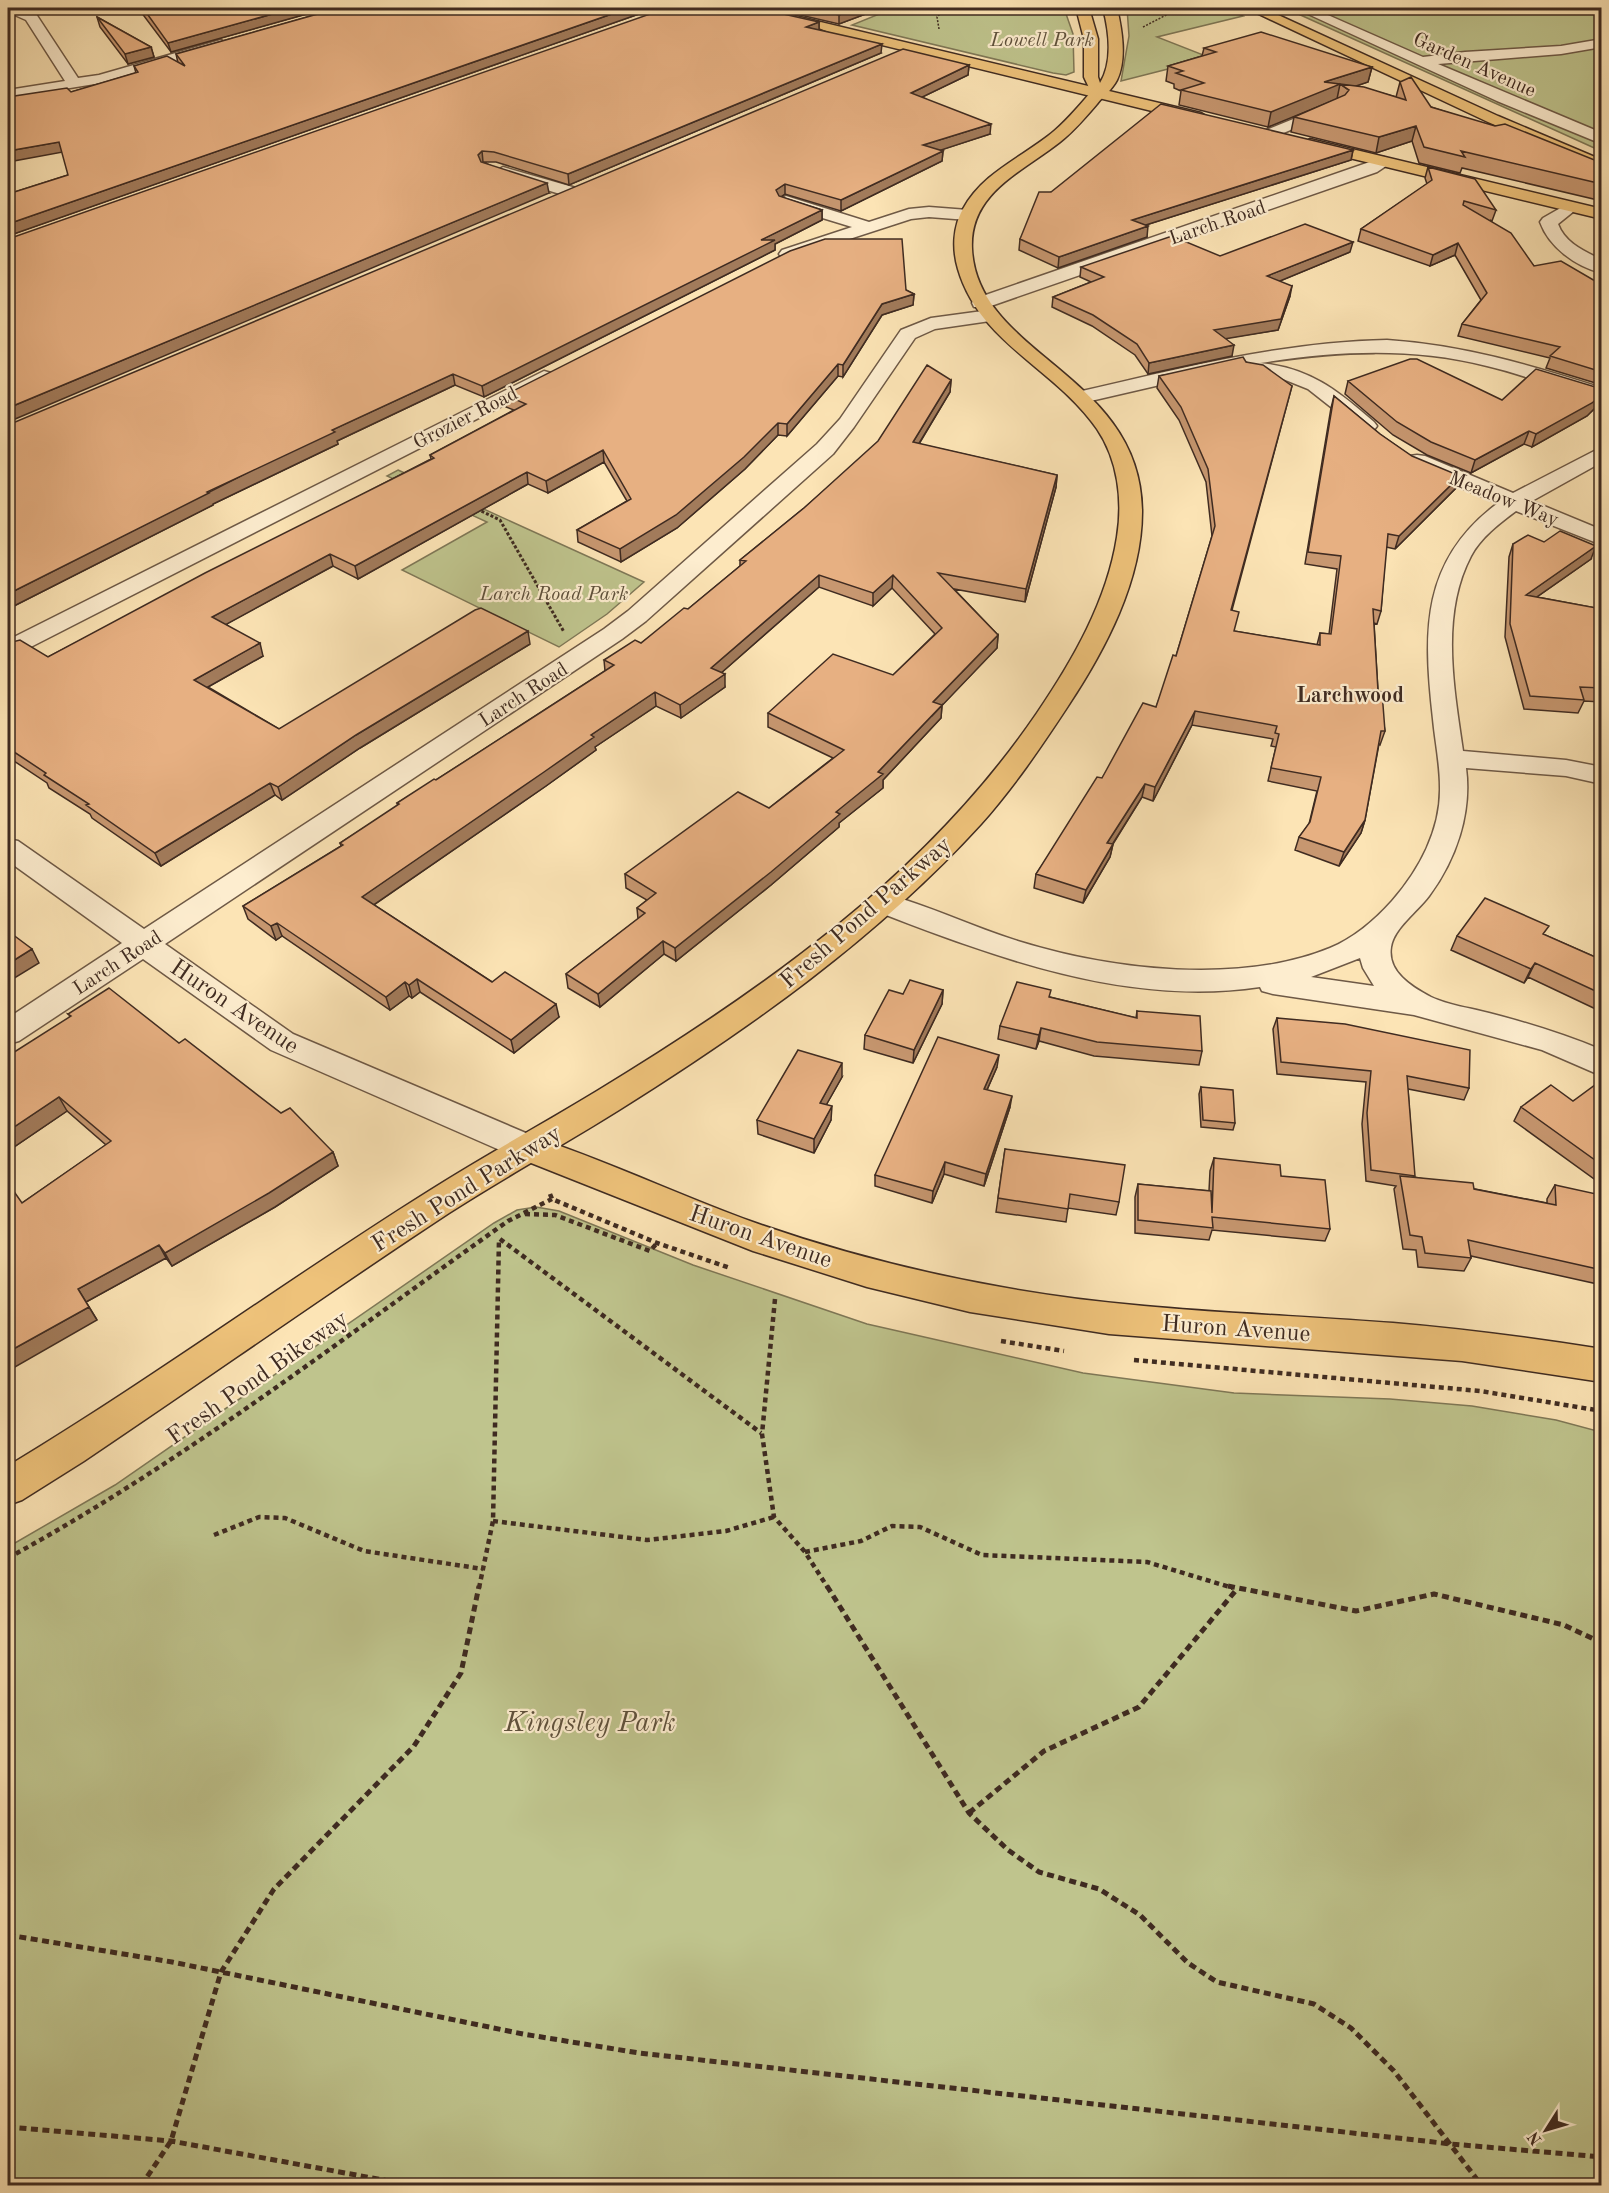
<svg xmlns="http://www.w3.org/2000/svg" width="1609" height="2193" font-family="'Old Standard TT',serif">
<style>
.green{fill:#bfc48d;stroke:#7f7857;stroke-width:1.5}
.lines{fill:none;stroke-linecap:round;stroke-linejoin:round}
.minor-casing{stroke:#6e5946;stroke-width:3}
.major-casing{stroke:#3f2b21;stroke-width:3}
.highway-casing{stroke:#3f2b21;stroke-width:3}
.path-far3{stroke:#3f2b21;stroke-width:1.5;stroke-dasharray:2 1.5;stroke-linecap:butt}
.path-far2{stroke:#3f2b21;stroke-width:3;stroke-dasharray:3 2;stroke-linecap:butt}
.path-far1{stroke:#3f2b21;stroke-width:4.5;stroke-dasharray:5 4;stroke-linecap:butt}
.path{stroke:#3f2b21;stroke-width:5;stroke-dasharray:7 4.5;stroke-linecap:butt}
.minor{fill:#fdedcf;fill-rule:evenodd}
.major{fill:#eec27a;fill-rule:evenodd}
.highway{fill:#eec27a;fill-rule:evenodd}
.wall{fill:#c79770;stroke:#3f2b21;stroke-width:1.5}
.shaded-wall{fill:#a27b5b;stroke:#3f2b21;stroke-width:1.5}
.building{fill:#e7b082;stroke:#3f2b21;stroke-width:1.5}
.labels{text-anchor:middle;stroke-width:4.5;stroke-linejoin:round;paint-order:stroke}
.far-park-label{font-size:20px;font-style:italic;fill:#5f513c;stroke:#fdedcf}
.far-street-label{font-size:20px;fill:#3f2b21;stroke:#fdedcf}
.far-neighbourhood-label{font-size:22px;font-weight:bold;fill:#3f2b21;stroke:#fdedcf}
.street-label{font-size:24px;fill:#3f2b21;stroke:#fdedcf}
.near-park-label{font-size:28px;font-style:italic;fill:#5f513c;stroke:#fdedcf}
</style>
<rect width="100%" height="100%" fill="#fce4b5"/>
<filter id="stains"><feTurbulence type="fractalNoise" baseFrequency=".00333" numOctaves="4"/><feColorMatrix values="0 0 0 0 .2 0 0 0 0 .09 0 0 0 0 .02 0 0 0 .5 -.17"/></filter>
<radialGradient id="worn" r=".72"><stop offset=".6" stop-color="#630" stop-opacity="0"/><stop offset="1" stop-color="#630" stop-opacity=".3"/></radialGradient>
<path class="green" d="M894,8h170l9,26 1,38 -8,3 -13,-2 -201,-48z
M1127,8h98l18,8 -86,21 54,21 -90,23 8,-45z
M1285,8h316v143z
M398,470l246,112 -37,32 -48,33 -157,-77 85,-48 -100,-46z
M536,1207l23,4 134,54 174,59 216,49 151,20 156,6 82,7 84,14 45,12v753h-1593v-638l107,-62 379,-262 23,-13z"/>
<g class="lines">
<g class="minor-casing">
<path id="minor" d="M8,8h11l17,6 42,64 21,-3 122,-35 7,4 -2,3 -125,36 -93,15v-8l57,-9 -39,-61 -18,-8z
M1295,8h17l111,49 42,-5 96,-6 41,-7v8l-41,7 -123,10 164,69v11l-105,-43z
M1575,8h27v7l-25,-4z
M1335,102l5,1 2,3 -2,3 -66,28 -5,2 -8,-5 3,-3z
M1384,157l8,5 -15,10 -389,135h-14l-2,-4 2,-4z
M503,167l73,21 2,4 -8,5 -73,-22 -2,-3z
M786,196l83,26 40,-13 20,-2 39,3 6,1 2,4 -2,4 -6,1 -39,-3 -18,2 -123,40 -6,-1 -3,-4 3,-4 70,-23 -72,-22 -2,-4z
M1571,202l8,5 -21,17c7,19 26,27 44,36v13c-26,-6 -53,-26 -62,-51l3,-4z
M990,310l7,2 2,4 -2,4 -62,9 -20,9 -61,89 -21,27 -187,167 -24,18 -457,305 128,90 247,105 5,9 -5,9 -12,4 -12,-4 -245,-107 -128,-91 -124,82 -11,3v-26l114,-75 -114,-82v-22l10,2 126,88 460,-300 24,-18 189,-167 23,-25 61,-89 30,-12z
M1387,340c75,5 144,25 215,48v13c-39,-10 -76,-26 -115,-35 -76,-19 -150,-15 -227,-3 50,5 77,27 114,59l3,4 -3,4 -7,2 -7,-2 -52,-41 -25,-10 -39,-7 -2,-6 -160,37 -7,-2 -3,-4 3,-4 7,-2c101,-23 200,-49 305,-51z
M544,371l7,2 3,4 -3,4 -534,273 -9,2v-16z
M1602,447v15l-70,39 70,29v15l-86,-34c-16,12 -35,26 -45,45 -31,59 -17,132 -8,195l103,9 36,7v17l-36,-8 -100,-8c6,45 -10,92 -37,128 -12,16 -35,32 -38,51 -4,25 21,40 40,50 17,8 39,11 58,16 39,10 75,21 113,37v26l-60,-26 -128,-35 -141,-21 -11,-3 -2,-4c-134,20 -265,-30 -387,-77l-5,-7 5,-7 10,-3c47,13 92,35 138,49 91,28 219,43 309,6 24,-10 45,-28 62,-47 27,-31 49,-71 48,-114 0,-23 -5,-46 -7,-68 -10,-88 -12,-159 65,-216l-89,-37 -3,-5 3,-5 8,-1 8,1 88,37zM1360,958l3,10 11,18 -63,-9z"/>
</g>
<g class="major-casing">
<path id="major" d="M742,8h20l439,105 8,5 -8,5 -458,-112z
M1246,8h17l235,108 104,44v11l-114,-49z
M1310,139l292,70v10l-298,-72 -2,-3z
M528,1135c75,24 148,59 222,86 82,29 166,51 251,66 130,24 261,26 392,36 70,6 139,15 209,26v33l-140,-21 -353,-27 -139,-22 -103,-25 -114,-36 -237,-94 -5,-9 5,-9z"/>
</g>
<g class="highway-casing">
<path id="highway" d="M1076,8h13l9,31v38l2,6c13,-21 9,-52 3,-75h14c5,22 10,51 0,72 -5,10 -14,16 -20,24 -12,14 -23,27 -37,38 -38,30 -91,51 -88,107 5,107 170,125 170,263 0,69 -37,138 -74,194 -27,41 -54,81 -87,118 -104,114 -231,204 -362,286 -56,35 -114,67 -170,103 -123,81 -243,166 -365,248l-62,39 -14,5v-39c143,-86 279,-186 421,-275 55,-35 112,-66 168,-100 166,-101 329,-215 440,-378 36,-53 70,-112 80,-176 6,-37 1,-77 -20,-108 -42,-61 -117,-85 -139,-160 -6,-20 -5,-42 5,-60 18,-34 55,-50 85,-73 16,-12 29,-28 43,-44l-7,-15v-38z"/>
</g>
<path class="path-far3" d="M1143,27l29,-15 -1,-4
M939,29l-2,-12 9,-9"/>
<path class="path-far2" d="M477,509l23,11 64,112"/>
<path class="path-far1" d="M550,1194l2,5 105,44 73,25
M525,1214l30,1 95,36 7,-8
M500,1239l261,194
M775,1299l-13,135 12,83 31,35 23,36
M1001,1341l63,10
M1134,1360l346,31 122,20
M493,1521l154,19 79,-9 48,-14
M214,1535l45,-18 26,1 79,33 119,18
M805,1552l56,-11 31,-15 28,1 62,28 165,7 86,26
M8,1558c176,-96 336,-221 500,-337l44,-22
M479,1588l14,-67 6,-282"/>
<path class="path" d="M827,1586l142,227 39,37 31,22 60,17 41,26 48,48 29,19 97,22 37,24 43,43 88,115
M1228,1586l128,25 78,-17 130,31 38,18
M969,1813l75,-62 95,-44 98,-118
M8,1935l164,27 351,72 116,19 812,91 151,13
M8,2127l163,14 245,45
M141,2186l30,-45 50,-169 53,-83 140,-143 47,-73 18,-87"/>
<use href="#minor" class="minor"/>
<use href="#major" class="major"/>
<use href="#highway" class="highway"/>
</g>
<path class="wall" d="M138,8h190l-157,44z
M339,8h317l-648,228v-42l60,-19 3,-83 65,-19 -2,-7 44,-3 -2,-9z
M770,8h101v4l-32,12z
M97,17l54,30 3,10 -26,7 -28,-37z
M819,22v7l62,24 -312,132 -73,-23h-13l66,31 -541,46z
M1204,48l168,19 -4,15 -12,4 40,11 4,-15 31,25 171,56v38l-140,-33 -2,5 -41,-10 -7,-22 -36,12 -85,-21 3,-15 22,-10 -48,20 -89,-22 2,-14 -7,-3v-4l-8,-3 2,-15 34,-10z
M969,65l-1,10 -46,22 68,37 -50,16 3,1 -1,10 -101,50 -56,-17 -4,3 41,13v10l-47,24v6l-291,147 -29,-12 -118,56 1,3 -125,60v1l-205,104z
M1353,150l-2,10 -205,65 1,12 -89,31 -39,-18 1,-11 31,-47z
M1428,167l68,43 -4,11 -2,-1 44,46 68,19v100l-56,-17 4,-10 -92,-22 4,-12 19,-24 -26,-45 -25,11 -72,-25 3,-12 66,-45 -2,-6z
M1602,235v15l-5,-1z
M1350,252l-70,29 10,15 -12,34 -52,8 6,18 -84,18 -13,-19 -43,-29 -40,-19 1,-10 38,-15 -11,-5 1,-10 139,-11z
M906,290l8,4 -1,11 -31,10 -39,62 -5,-1 -51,60 -9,-1 -33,34 -68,59 -56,34 -43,-20 -1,-12 50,-29 -23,-39 -56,31 -20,-9 -170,95 -25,-13 -107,58 37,32 -55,31 71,42 251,-85 -170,104 -78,52 -7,-5 -114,71 -69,-48 -2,-4 -41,-26 -2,-5 -39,-26v-114l40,14 383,-198 -1,-4 84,-45 -8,-3 -1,-12z
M1246,362l46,24 -60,224 2,21 83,14 3,-12 9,1 8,-65 -32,-5 26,-156 3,-12 46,38 76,54 -61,61 -9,-2 -5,64 -4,13 -3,-1 4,68 7,40 -5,14 -1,-1 -14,76 -4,13 -22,33 -44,-16 4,-13 10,-13 8,-33 -49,-10 8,-34 -5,-1 2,-7 -81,-14 -39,76 -11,-4 -29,47 -3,13 -27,46 -49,-15 2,-14 66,-96 54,-71 20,-51 36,-120 -6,-54 -27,-62 -22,-32 2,-12z
M951,380l-1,12 -31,52 138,31 -1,12 -31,115 -71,-13 44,46 -1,13 -55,57 -1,13 -58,62v8l-44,35v4l-68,58 -95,76 -12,-7 -64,53 -32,-19 -2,-14 72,-55 -1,-11 10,-8 -21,-12 -1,-14 144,-66 64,-50 -65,-31v-14l125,-38 42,-41 -43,-46 -19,18 -54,-19 -98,86 4,14 -44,31 -25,-12 -61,41 1,3 -50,36 -172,119 118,77 67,35 -45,36 -94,-61 -8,6 -3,-2 -19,14 -108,-74 -6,4 -28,-21 -5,-13 98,-60 -1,-3 58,-37 -1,-3 39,-23 169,-109 -1,-11 37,-17 47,-34 52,-43v-6l64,-52z
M1348,381l154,19 100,-11v10l-2,4 -13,13 -55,31 -8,-3 -53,29 -44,-18 -34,-20 -48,-41z
M1544,542l47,17 -54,38 65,12v93l-18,-1 -6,12 -54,-4 -19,-72 4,-80 4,-13z
M1545,935l57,25v52l-74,-35 -4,6 -73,-33 6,-14z
M943,990l-1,14 -29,59 -49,-14 1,-14 38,-41z
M1050,997l86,21 1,-7 65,40 -3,14 -105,-9 -55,-15 -3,8 -38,-10 2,-13z
M68,1014l111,29 102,70 52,39 5,14 -63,41 -103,59 -6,-8 -80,44 11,18 -75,-117 84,-58 -39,-34 -59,40 62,-135z
M1277,1018l192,70 -5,12 -56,-11 6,88 133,26v-4l8,-14 47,20v80l-131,-29v2l-7,13 -46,-4 -2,-17 -13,-1 -9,-60 2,-3 -30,-5 -4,-57 4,-42 -89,-8 -4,-45z
M997,1067l-10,23 23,17 -26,79 -40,-12 -12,29 -57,-17v-11z
M842,1077l-16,28 5,15 -17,33 -56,-19 -1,-14z
M1201,1087l34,36 -2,7 -32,-3 -2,-33z
M1602,1089v88l-5,4 -83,-60 7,-14 52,-6z
M1005,1149l114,53 -3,13 -48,-7 -2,14 -70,-10z
M1214,1158l67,18 49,53 -5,12 -113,-11 -3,10 -74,-7v-36l3,-13 71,7 1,-20z"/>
<path class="shaded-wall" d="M294,8h34l-157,44 -3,-9z
M629,8h27l-648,228v-12z
M859,8h12v4l-32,12v-9z
M819,22v9l-13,-4z
M882,44l-1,9 -312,132 -1,-11z
M151,47l3,10 -26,7 -3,-10z
M969,65l-1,10 -58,28 1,-10z
M1372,67l-4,15 -21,7 -7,-5 -3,15 -69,28 3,-15 53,-30z
M991,124l-1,10 -67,22v-11z
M1416,126l-4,15 -36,12 3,-16z
M59,142l4,10 -55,10v-11z
M1353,150l-2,10 -221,70 2,-10z
M482,151l1,11 -4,4 -1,-11z
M943,151l-1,10 -101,50v-11z
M547,183l2,10 -541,229v-14z
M785,184v10l-9,6v-10z
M822,210v10l-47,24v6l-291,147 -2,-11 279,-146z
M1148,226l-1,11 -89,31 1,-11z
M1353,242l-3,10 -85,35 2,-11z
M1458,243l-3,12 -25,11 3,-11z
M1292,286l-2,10 -12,34 -66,11 2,-11z
M914,294l-1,11 -31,10 -39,62v-12l39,-61z
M1234,345l-2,11 -84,18 1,-11z
M838,364v12l-51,60v-12z
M453,374l2,11 -118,56 1,3 -125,60v1l-205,104v-15l324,-164z
M951,380l-1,12 -38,63 1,-13z
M1602,394v5l-2,4 -13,13 -55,31 4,-13z
M778,423v12l-33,34 -68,59 -56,34 -1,-13z
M1529,431l-5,13 -53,29 4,-13z
M603,450l1,12 -56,31 -2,-12z
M527,472l1,12 -170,95 -3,-13z
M1057,475l-1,12 -31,115 1,-13z
M1460,476l-4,12 -61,61 4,-13z
M1596,546l-5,13 -70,49 5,-13z
M330,554l3,12 -117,64 -4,-13z
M819,575v12l-107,94 -1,-13z
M893,575l-1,13 -19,18v-13z
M528,631l2,13 -170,104 -78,52 -4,-13 78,-52z
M998,635l-1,13 -64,67v-13z
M260,643l3,13 -64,36 -5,-12z
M725,674v13l-44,31 -1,-13z
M655,692l1,14 -61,41 1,3 -50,36 -180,124 -4,-13 229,-162z
M942,705l-1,13 -58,62v8l-44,35v4l-68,58 -95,76 -1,-13 161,-136 42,-40z
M1195,711l-3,14 -39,76 2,-14z
M270,783l5,12 -114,71 -6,-13z
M1145,784l-3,13 -37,59 2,-13z
M1365,820l-4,13 -22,33 5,-14z
M1113,844l-3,13 -27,46 3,-13z
M277,923l5,13 -6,4 -5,-14z
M663,941l1,13 -64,53 -2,-13z
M32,949l7,14 -31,19v-18z
M1535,963l-7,14 -4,6 7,-14z
M417,979l3,13 -8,6 -3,-13z
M405,982l4,14 -19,14 -4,-13z
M943,990l-1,14 -29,59 1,-13z
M556,1004l3,13 -45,36 -3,-13z
M1041,1028l-2,13 -3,8 3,-14z
M999,1055l-2,12 -15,34 2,-12z
M842,1063v14l-22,39v-13z
M1012,1096l-2,11 -26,79 2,-12z
M59,1097l8,14 -59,40v-20z
M832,1106l-1,14 -17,33v-14z
M333,1152l5,14 -63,41 -103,59 -7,-13z
M945,1162l-1,12 -12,29 1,-12z
M159,1245l7,13 -80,44 -8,-13z
M89,1307l8,13 -89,51v-19z"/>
<path class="building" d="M143,8h151l-126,35z
M339,8h290l-621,216v-30l60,-19 -9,-33 -51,9v-54l59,-9 4,4 67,-20 -4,-6 33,-10 18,10 -9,-12z
M667,8h90l62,14 -13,5 76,17 -314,130 -74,-22 -12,-1 -4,4 3,7 66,21 -539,225v-169z
M808,8h51l-20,7z
M97,17l54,30 -26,7z
M1261,32l111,35 -48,15 40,5 42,13 -6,-18 11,-5 20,30 64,19 10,-2 97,39v21l-141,-33 4,6 -41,-10 -8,-21 -37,11 -85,-20 51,-22 4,-5 -9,-6 -69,28 -90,-22 23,-7 -28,-10 7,-2 -15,-5 48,-14 -12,-4z
M903,49l66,16 -58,28 80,31 -68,21 20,6 -102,49 -56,-16 -9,6 3,6 43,14 -61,30h14l-293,146 -29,-12 -121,56 3,2 -128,60 2,1 -201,101v-169z
M1161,104l192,46 -221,70 16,6 -89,31 -39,-18 19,-47h12z
M1428,167l47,12 21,31 -32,-9 -1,4 48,28 23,33 27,-5 41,24v87l-52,-16 10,-9 -98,-23 25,-31 -29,-50 -25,12 -72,-26 71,-49z
M1305,224l48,18 -86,34 25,10 -11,33 -67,11 20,15 -85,18 -12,-19 -44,-29 -40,-18 51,-20 -23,-10 91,-31 48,20z
M825,239h77l4,51 8,4 -32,10 -39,61 -5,-1 -51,60 -9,-1 -34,34 -68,58 -56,34 -43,-19 54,-31 -28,-49 -57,31 -19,-9 -172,94 -25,-12 -118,63 48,26 -66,37 85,49 196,-119 6,-2 47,23 -172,104 -78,52 -8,-4 -115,70 -69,-48 3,-1 -45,-29 2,-2 -38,-25v-105l12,-3 28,17 157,-84 229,-115 -4,-3 96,-51 -21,-9 285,-144z
M1243,357l3,5 17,3 29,21 -61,224 8,2 -5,19 86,14v-12l11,1 10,-78 -33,-4 26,-156 46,38 32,22 48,20 -61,60 -11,-2 -7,77 -8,-2 5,82 4,1 3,39h-4l-16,89 -21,32 -45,-15 11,-15 11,-45 -50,-9 8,-34 -4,-1 2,-7 -82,-15 -40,76 -10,-3 -38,59 6,1 -27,46 -50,-16 61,-97 5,1 41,-75 13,4 17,-52 3,1 39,-130 -7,-57 -27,-62 -22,-31z
M1410,359h7l85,41 34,-31 66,20v5l-10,9 -56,31 -7,-3 -54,29 -44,-18 -34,-20 -49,-41z
M927,365l24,15 -38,62 144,33 -31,114 -88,-16 60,62 -65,67 9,3 -64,67 5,2 -47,38 4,2 -69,58 -96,76 -12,-7 -65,53 -32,-20 79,-61 -8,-5 19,-15 -31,-19 113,-82 31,16 75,-58 -76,-37 65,-59 60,21 49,-47 -49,-53 -20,18 -54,-18 -108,93 14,6 -45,31 -25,-13 -64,43 3,2 -50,35 -182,125 130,85 13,-10 51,32 -45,36 -94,-61 -8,6 -4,-3 -19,15 -109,-74 -6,3 -28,-20 100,-61 -3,-2 59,-39 -2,-1 37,-24 2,1 178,-115 -10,-5 31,-20 6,3 43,-35 4,1 58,-48 -6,-1 64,-52 74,-67z
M1560,531l36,15 -70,49 76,14v79l-22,-1 4,13 -54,-4 -20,-72 3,-80 15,-9 16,7z
M1485,898l64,28 -6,8 59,26v34l-67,-31 -4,6 -74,-33z
M8,931l24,18 -24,15z
M910,980l33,10 -29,60 -49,-15 24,-45 14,4z
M1017,982l34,8 -2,7 88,21v-7l63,5 2,35 -105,-9 -56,-14 -2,7 -39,-9z
M109,988l70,55 6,-4 96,74 9,-5 43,44 -64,41 -104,60 -6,-8 -81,44 11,18 -81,45v-169l14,20 89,-62 -52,-44 -51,34v-75l63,-40 -3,-2z
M1277,1018l68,6 125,26 -1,38 -62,-12 8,100 -44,-6 -4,-57 4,-42 -90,-9z
M938,1037l61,18 -15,34 28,7 -26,78 -41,-12 -12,29 -58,-16z
M798,1050l44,13 -22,40 12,3 -18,33 -57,-19z
M1551,1085l22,16 22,-16 7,4v76l-81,-58z
M1201,1087l32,3 2,33 -32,-3z
M1005,1149l120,16 -6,37 -49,-8 -2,15 -70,-11z
M1214,1158l66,7 1,11 44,4 5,49 -118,-12 1,11 -75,-8v-36l73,7 1,22z
M1400,1176l73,7 1,6 82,16 -1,-20 46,10 1,75 -134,-30 3,18 -46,-5 -3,-16 -12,-2z"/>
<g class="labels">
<g class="far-park-label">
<text x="1042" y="46">Lowell Park</text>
<text x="554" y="600">Larch Road Park</text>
</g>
<g class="far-street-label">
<text transform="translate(1475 64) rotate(24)" y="7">Garden Avenue</text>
<text transform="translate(1217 222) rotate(-19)" y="7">Larch Road</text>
<text transform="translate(465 417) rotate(-27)" y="7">Grozier Road</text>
<text transform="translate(1504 498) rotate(22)" y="7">Meadow Way</text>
<text transform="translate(523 694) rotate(-33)" y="7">Larch Road</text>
<text transform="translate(117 962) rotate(-33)" y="7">Larch Road</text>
</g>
<g class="far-neighbourhood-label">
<text x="1350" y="702">Larchwood</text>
</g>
<g class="street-label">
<text transform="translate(865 912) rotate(-41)" y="8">Fresh Pond Parkway</text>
<text transform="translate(235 1006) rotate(34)" y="8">Huron Avenue</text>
<text transform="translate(466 1188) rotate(-32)" y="8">Fresh Pond Parkway</text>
<text transform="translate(761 1236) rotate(19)" y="8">Huron Avenue</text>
<text transform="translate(1236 1328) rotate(4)" y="8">Huron Avenue</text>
<text transform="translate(257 1377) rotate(-35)" y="8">Fresh Pond Bikeway</text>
</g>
<g class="near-park-label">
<text x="590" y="1731">Kingsley Park</text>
</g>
</g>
<rect width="1609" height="2193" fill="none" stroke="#fce4b5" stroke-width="30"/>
<rect x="9" y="9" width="1591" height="2175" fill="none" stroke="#3f2b21" stroke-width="3"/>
<rect x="15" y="15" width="1579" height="2163" fill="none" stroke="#3f2b21" stroke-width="1.5"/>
<g transform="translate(1546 2130) rotate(233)" stroke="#fdedcf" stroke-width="4.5" paint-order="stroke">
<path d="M0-4.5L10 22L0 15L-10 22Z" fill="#3f2b21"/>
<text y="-9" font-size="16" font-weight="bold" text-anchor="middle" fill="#3f2b21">N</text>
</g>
<rect width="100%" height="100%" filter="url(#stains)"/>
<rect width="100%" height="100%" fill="url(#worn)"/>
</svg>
